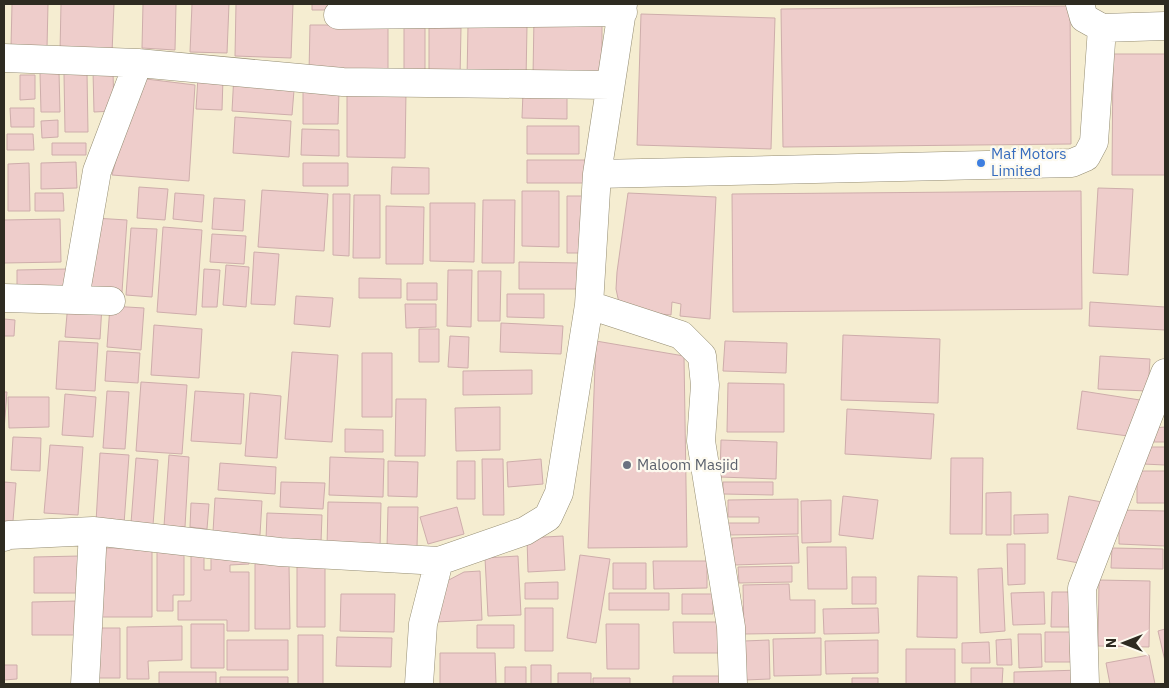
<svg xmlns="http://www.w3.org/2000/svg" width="1169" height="688" font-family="'IBM Plex Sans',sans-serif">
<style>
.building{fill:#eecdcb;stroke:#ceadab}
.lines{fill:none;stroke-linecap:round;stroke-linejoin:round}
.minor-casing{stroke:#958d73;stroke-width:29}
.minor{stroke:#fff;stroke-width:28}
.shop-dot{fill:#3f7fe0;stroke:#fdfaef;stroke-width:2}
.worship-dot{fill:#6b7280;stroke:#fdfaef;stroke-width:2}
.labels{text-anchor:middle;stroke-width:4.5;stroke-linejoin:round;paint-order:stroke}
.shop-label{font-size:15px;fill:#366cbe;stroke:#fdfaef;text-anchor:start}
.worship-label{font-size:15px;fill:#5b616d;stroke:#fdfaef;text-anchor:start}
</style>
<rect width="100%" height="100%" fill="#f5edd1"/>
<path class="building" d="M12,4h36l-1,44 -36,-1z
M61,4h53l-2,49 -52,-1z
M143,4h33l-1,46 -33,-2z
M192,4h37l-2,49 -37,-1z
M236,4h57l-2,54 -56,-2z
M312,4h51v6h-51z
M1070,6l1,138 -288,3 -2,-138z
M641,14l134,4 -4,131 -134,-4z
M534,17l68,1v59l-69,-1z
M310,25h78v48h-79z
M468,25l59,1 -1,54 -59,-1z
M404,28h21v48h-21z
M429,28h32l-1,50 -31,-1z
M1113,54h52v121h-53z
M93,71h20l1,40 -20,1z
M59,72l1,40h-19l-1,-39z
M87,73l1,59h-23l-1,-58z
M234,74l61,4 -3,37 -60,-4z
M20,75h15v24l-15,1z
M198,77l25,1 -1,32 -26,-1z
M138,78l57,7 -6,96 -77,-6z
M347,90l59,1 -1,67 -58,-1z
M303,92h36l-1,32h-35z
M523,92l44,1v26l-45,-1z
M10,108h24v19h-23z
M235,117l56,4 -2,36 -56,-4z
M58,120v17l-16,1 -1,-17z
M527,126h52v28h-52z
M302,129l37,1v26l-38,-1z
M7,134h26l1,16h-27z
M52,143h34v12h-34z
M527,160h61l-1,23h-60z
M76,162l1,26 -36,1v-26z
M29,163l1,48h-22v-47z
M303,163h45v23h-45z
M392,167l37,1v26h-38z
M139,187l29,2 -3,31 -28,-2z
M1098,188l35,1 -5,86 -35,-2z
M262,190l66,4 -4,57 -66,-4z
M522,191h37v56l-37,-1z
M1081,191l1,118 -349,3 -1,-118z
M35,193h28l1,18h-29z
M175,193l29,2 -2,27 -29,-3z
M628,193l88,4 -6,122 -30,-3 1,-12 -9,-2 -1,13 -34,-3 -18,-9 -3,-14 1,-17z
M333,194h17l-1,62 -16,-1z
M354,195h26v63h-27z
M567,196h20v57h-20z
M214,198l31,2 -2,31 -31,-2z
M483,200h32l-1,63h-32z
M430,203h45l-1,59 -44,-1z
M386,206l38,1 -1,57h-37z
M94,218l33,2 -5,72 -33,-2z
M60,219l1,43 -57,1v-43z
M163,227l39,3 -6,85 -39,-3z
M131,228l26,1 -5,68 -26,-2z
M212,234l34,2 -2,28 -34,-2z
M254,252l25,2 -4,51 -24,-1z
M519,262l60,1v26h-60z
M226,265l23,2 -3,40 -23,-2z
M67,269l1,23 -51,1v-23z
M204,269l16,1 -3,37h-15z
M448,270h24l-1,57 -24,-1z
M478,271h23l-1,50h-22z
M359,278l42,1v19h-42z
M407,283h30v17h-30z
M507,294h37v24l-37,-1z
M296,296l37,2 -3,29 -36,-3z
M1090,302l75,5v23l-76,-4z
M68,303l34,2 -2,34 -35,-2z
M405,304h31v23l-30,1z
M110,306l34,2 -3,42 -34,-3z
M4,319l11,1 -1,16h-10z
M501,323l62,3 -2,28 -61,-2z
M154,325l48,4 -3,49 -48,-3z
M419,329h20v33h-20z
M843,335l97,4 -2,64 -97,-3z
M450,336l19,1 -1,31 -20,-1z
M59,341l39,2 -3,48 -39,-2z
M596,341l88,15 3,191 -99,1z
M725,341l62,2 -1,30 -63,-2z
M107,351l33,2 -2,30 -33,-2z
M292,352l46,3 -6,87 -47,-3z
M362,353h30v64h-30z
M1100,356l50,3 -2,32 -50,-2z
M532,370v24l-69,1v-24z
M141,382l46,3 -5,69 -46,-3z
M728,383l56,1v48h-57z
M107,391l22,1 -4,57 -22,-1z
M195,391l49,3 -3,50 -50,-3z
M1082,391l58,9 -5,37 -58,-8z
M4,392h3l-3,38z
M250,393l31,3 -4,62 -32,-2z
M65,394l31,3 -3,40 -31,-2z
M8,397h41v30l-40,1z
M396,399h30l-1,57h-30z
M500,407v43l-44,1 -1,-43z
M847,409l87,5 -3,45 -86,-5z
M1165,427v15h-11v-14z
M345,429l38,1v22h-38z
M13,437l28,1 -1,33 -29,-1z
M721,440l56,2 -1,37 -56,-2z
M50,445l33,2 -5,68 -34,-2z
M1143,447h22v18l-22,-1z
M100,453l29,2 -5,69 -28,-2z
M169,455l20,2 -4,70 -21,-1z
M330,457l54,2 -1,38 -54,-2z
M136,458l22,2 -5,65 -22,-2z
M951,458h32l-1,76h-32z
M482,459h21l1,56h-21z
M541,459l2,25 -35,3 -1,-25z
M388,461l30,1 -1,35 -29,-1z
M457,461h18v38h-18z
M220,463l56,4 -1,27 -57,-4z
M1137,471h28v32h-28z
M4,482l12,1 -3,38h-9z
M281,482l44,1 -2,26 -43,-2z
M723,482h50v13l-50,-1z
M1011,492v43h-25v-42z
M843,496l35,4 -5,39 -34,-4z
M1069,496l33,6 -12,63 -33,-6z
M215,498l47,3 -2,34 -47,-3z
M798,499v35l-70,1v-12h31v-6h-31v-17z
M831,500v42l-29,1 -1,-42z
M328,502l53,1 -1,46 -53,-1z
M191,503l18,1 -2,25 -17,-2z
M388,507h30l-1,41h-30z
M457,507l7,27 -36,10 -8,-27z
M1119,510l46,1v35l-46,-2z
M267,513l55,2 -1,27 -55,-2z
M1048,514v19l-34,1v-19z
M563,536l2,34 -37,2 -1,-34z
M798,536l1,27 -66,2 -1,-27z
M1007,544h18v40l-17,1z
M807,547h39l1,42h-39z
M95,548h57v69h-57z
M1112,548l51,1v20l-52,-1z
M184,551v44h-11v16h-16v-59z
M211,554h38v10l-19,1v7h19v59h-22v-11h-49v-19h13v-46h13v15h7z
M580,555l30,4 -14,84 -29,-5z
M80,556v37h-46v-36z
M518,556l3,59 -33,1 -3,-58z
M653,561h54v27l-53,1z
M297,562h28v65h-28z
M613,563h33v26h-33z
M255,564h34l1,65h-35z
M792,566v16l-53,1 -1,-16z
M1002,568l3,63 -25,2 -2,-64z
M480,571l2,49 -48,2 11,-40 19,-10z
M918,576l39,1v61l-40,-1z
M852,577h24v27h-24z
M1099,580l51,1 -1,66 -51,-1z
M558,582v17h-33v-16z
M789,584l1,16h25v33l-71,1 -1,-49z
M1044,592l1,32 -32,1 -2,-32z
M1052,592h26v35h-27z
M609,593h60v17h-60z
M341,594h54l-1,38 -54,-1z
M682,594h31v20h-31z
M78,601v34h-46v-33z
M525,608h28v43h-28z
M878,608l1,25 -55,1 -1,-25z
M673,622h47l1,31h-47z
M191,624h33v44h-33z
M606,624h33v45h-32z
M477,625h37v23h-37z
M182,626v34l-34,1 1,18h-22v-52z
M91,628h29v50h-29z
M1165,629v32l-7,-30z
M1045,632h36v30h-36z
M1018,634h23l1,33 -23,1z
M298,635h25v49h-25z
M337,637l55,1 -1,29 -55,-1z
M821,638v37l-47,1 -1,-37z
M1011,639l1,26h-15l-1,-25z
M227,640h61v30h-61z
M769,640l1,39 -25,1 -1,-39z
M878,640v33l-52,1 -1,-33z
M989,642l1,21h-28v-20z
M906,649h49v35h-49z
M440,653h55l1,31h-56z
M1149,655l6,29h-45l-4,-21z
M4,665h13v14l-13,1z
M531,665h20v19h-20z
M505,667h21v17h-21z
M971,668h32l-1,16h-31z
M1081,670v14h-67v-12z
M159,672h57v12h-57z
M558,673h33v11h-33z
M673,676h51v8h-51z
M220,677h68v7h-68z
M593,678h37v6h-37z
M852,678h26v6h-26z"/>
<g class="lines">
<g class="minor-casing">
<path id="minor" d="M1080,4l4,14 18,10 63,-2
M338,15l285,-3
M4,58l134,5 205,19 267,3
M597,174l475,-11 14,-6 8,-15 8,-114
M4,298l107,3
M75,298l22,-127 41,-108
M589,305l92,30 21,21 3,29 -4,56 30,186 2,57
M4,537l5,-2 84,-4 187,21 159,9
M85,684l8,-153
M419,684l4,-60 16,-63 86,-30 23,-14 11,-24 30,-188 8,-131 26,-170
M1085,684l-3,-96 83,-215"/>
</g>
<use href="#minor" class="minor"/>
</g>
<circle class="shop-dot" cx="981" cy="163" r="5"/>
<circle class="worship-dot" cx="627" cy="465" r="5"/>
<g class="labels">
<g class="shop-label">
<text x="991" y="159">Maf Motors<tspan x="991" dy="17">Limited</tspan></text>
</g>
<g class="worship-label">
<text x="637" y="470">Maloom Masjid</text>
</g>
</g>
<rect width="1169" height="688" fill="none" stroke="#2e2b21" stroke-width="10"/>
<g transform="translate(1124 643) rotate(270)" stroke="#fdfaef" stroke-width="4" paint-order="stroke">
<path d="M0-4L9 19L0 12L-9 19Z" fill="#2e2b21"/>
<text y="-8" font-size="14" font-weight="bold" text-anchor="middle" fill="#2e2b21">N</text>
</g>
</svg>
